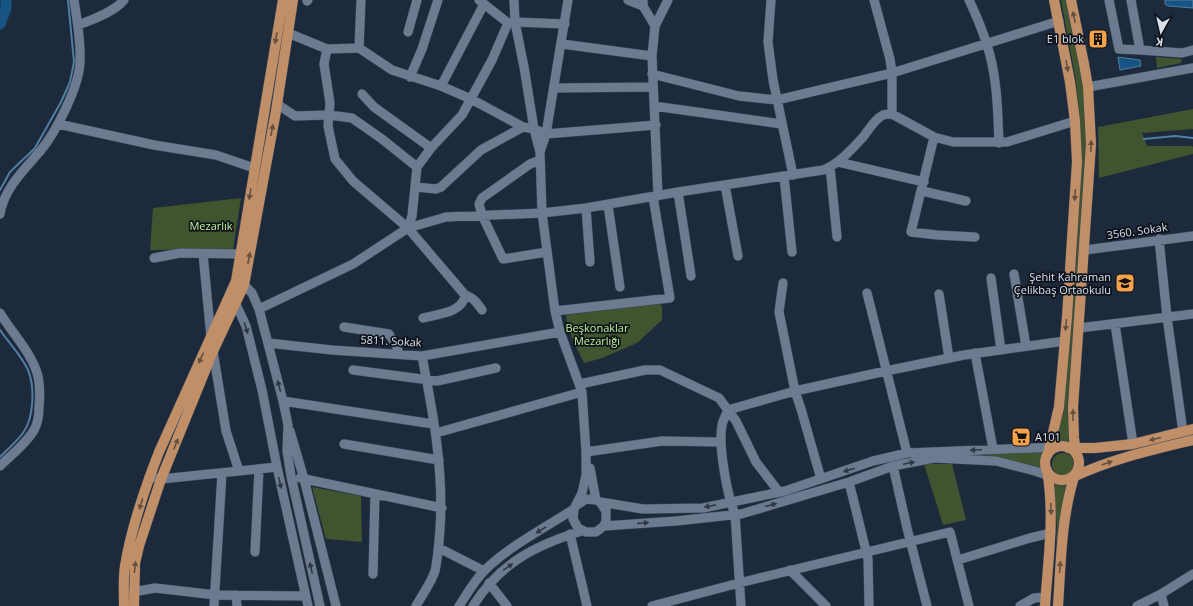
<svg xmlns="http://www.w3.org/2000/svg" width="1193" height="606" font-family="'Open Sans',sans-serif">
<style>
.green{fill:#40552f}
.water{fill:#175484;stroke:#517ea3}
.lines{fill:none;stroke-linecap:round;stroke-linejoin:round}
.stream{stroke:#517ea3;stroke-width:2}
.river{stroke:#175484;stroke-width:11}
.minor-casing{stroke:#3d4856;stroke-width:10}
.major-casing{stroke:#3d4856;stroke-width:11}
.minor{stroke:#6c7b90;stroke-width:9}
.major{stroke:#c08f67;stroke-width:10}
.oneway{fill:#665040}
.oneway2{fill:#2e3743}
.labels{text-anchor:middle;stroke-width:3.5;stroke-linejoin:round;paint-order:stroke}
.poi-label{font-size:11px;fill:#d7e0eb;stroke:#0d121a;text-anchor:end}
.park-label{font-size:11px;fill:#c1f397;stroke:#0d121a}
.street-label{font-size:11px;fill:#d7e0eb;stroke:#0d121a}
</style>
<rect width="100%" height="100%" fill="#1d2a3b"/>
<path class="green" d="M1061,0h6l16,81 4,63 -16,299 -8,-1h-8l25,-322 -4,-39z
M1156,57l26,2 -1,4 -24,5z
M1193,109v20l-51,4 5,13h44l2,1v7l-94,24 -1,-51z
M241,198l-8,51 -83,1 3,-42z
M659,303l3,3v14l-25,23 -35,15 -18,5c-7,-15 -17,-32 -18,-48z
M1043,451l-3,17 -4,-2 -43,-10 -58,-1z
M1052 464a11 11 0 1 1 22 0a11 11 0 1 1-22 0Z
M924,464h28l14,56 -23,5z
M1053,483l7,2 8,-1 -9,57h-3l1,-15z
M312,487l49,9 1,46 -36,-3z"/>
<path class="water" d="M1165,0h28v8l-25,-2 -3,-2z
M1118,57l22,3 1,6 -21,4z"/>
<g class="lines">
<path class="stream" d="M1144,139l31,-3 18,2
M0,190l10,-18 25,-24 26,-46 9,-20 4,-20 -6,-62
M0,330c9,13 22,26 28,40 7,17 6,48 -5,63 -6,8 -15,16 -23,24"/>
<path class="river" d="M0,24l6,-16v-8"/>
<g class="minor-casing">
<path id="minor" d="M479,0l29,23 7,-1 50,2
M514,0l1,22 9,45 10,62 6,23 2,61 13,98 5,21 22,60 4,60v23l-4,18 -8,16 -1,10 5,9 8,4h10l8,-6 2,-5v-10l-6,-9 -4,-2 -10,-1 -9,6
M628,0l15,6
M643,0v6l12,20
M771,0l-3,42 5,38 20,95
M874,0l16,59 2,14v41
M969,0c12,25 23,54 26,82 3,20 3,41 4,61
M1109,0l10,49 21,1 -9,-50
M307,1l1,-1
M78,25c14,-5 36,-13 46,-25
M408,32l9,-32
M288,33l39,16 32,-1 33,22 49,16 30,13 52,28
M562,44l90,12
M359,48l2,-48
M327,49l-3,15 6,39 -2,23 7,33 18,22 55,47 57,67c8,2 12,8 17,15
M1140,50l42,3 11,-3
M652,74l87,22 38,4 115,-27 167,-52
M410,77l12,-28 16,-49
M441,86l43,-82
M1088,87l105,-19
M555,88l98,-1
M362,94l12,13 57,41
M277,104l18,12 34,-1 23,3 30,21 35,28
M654,106l128,18
M58,124l96,21 62,10 38,13
M934,137l-23,95 26,3 38,2
M540,152l6,-18 22,-134
M540,160l-10,4 -48,34 -3,6 3,11 21,44 44,-7
M838,162l86,20
M830,167l7,70
M784,177l8,75
M725,185l13,71
M416,187l20,2 5,-2 40,-37 42,-23 11,2 12,5 110,-9
M922,191l44,10
M678,192l13,84
M658,196l-6,-140 3,-30 13,-26
M608,205l12,82
M586,208l4,54
M0,214c4,-26 25,-45 41,-64 15,-18 39,-65 39,-89 1,-20 -3,-41 -6,-61
M408,228l4,-12 5,-49 14,-19 31,-33 30,-55 16,-37
M1159,239l8,78 16,115
M1085,250l108,-14
M203,254l8,83
M154,258l26,-5 61,1
M1014,274l12,72
M991,278l10,72
M239,282l5,3 8,8 7,16 24,92 5,24 -1,26 4,25 29,130
M783,283l-4,29 16,79 6,18 20,70
M867,293l40,160
M939,294l10,64
M233,298l13,28 16,64 15,77 31,139
M259,309l94,-45 55,-36 38,-11 96,-4 44,-5 92,-16 145,-22c16,-6 29,-21 41,-34 5,-7 11,-17 19,-21 3,-1 6,-1 9,-1l42,23 19,5h54l68,-21
M555,311l115,-13 -17,-101
M0,313c12,20 32,40 38,63 2,10 2,21 1,31 0,8 -1,16 -5,23 -8,14 -23,25 -34,36
M423,318c14,-4 40,-5 42,-23
M1115,324l18,120
M344,327l45,7 8,13 2,7
M1079,328l114,-14
M268,343l64,7 90,6 138,-24
M213,351l13,80 13,40
M975,353l18,96
M353,370l84,11 59,-13
M580,384l65,-14h15l59,28 17,23 20,41 23,30
M283,401l150,23
M290,431l14,48 32,127
M436,433l146,-41
M344,444l95,16
M586,452l76,-11 58,1
M893,466l14,62 20,78
M590,468l6,32
M149,477l12,2 116,-12
M300,478l142,30
M849,482l19,77 1,47
M600,502l43,7 60,-1 82,-17 88,-30 34,-8 150,-6
M604,526l72,-5 65,-7 108,-32 44,-16 41,-8 62,3 39,10 20,7
M570,534l17,72
M439,548l45,23
M255,552l4,-83
M958,560l72,-22 21,-5
M790,570l36,36
M373,574l2,-80
M489,583l18,23
M133,592l22,-4 61,7 89,1
M1161,594l3,12
M236,595l1,11
M214,606l8,-133
M416,606c6,-11 15,-23 19,-35 3,-14 4,-28 5,-42 4,-58 -7,-116 -18,-173
M459,606c8,-12 15,-25 26,-36 23,-23 61,-43 89,-61
M473,606c26,-42 62,-61 109,-75
M652,606l87,-23 211,-51 19,74
M741,606l-6,-92c-8,-19 -17,-69 -13,-89 1,-5 4,-10 6,-15l67,-19 91,-20 78,-16 101,-14
M1020,606l14,-8 12,-1
M1137,606l24,-12 32,-20"/>
</g>
<g class="major-casing">
<path id="major" d="M1071,0l13,64 4,23 3,57 -18,263 1,31 2,16
M1045 463a17 17 0 1 1 34 0a17 17 0 1 1-34 0Z
M1068,448h27l38,-4 60,-15
M1048,454l11,-47 8,-90 10,-155 -2,-41 -5,-39 -16,-82
M1071,478c40,-19 80,-28 122,-38
M124,606c0,-13 -1,-27 1,-40 6,-38 20,-78 34,-114l77,-171 47,-281
M134,606l1,-43 4,-17 22,-67 52,-128 31,-66 32,-174 17,-111
M1045,606c3,-46 10,-90 2,-136
M1058,606c3,-44 3,-89 17,-132"/>
</g>
<use href="#minor" class="minor"/>
<use href="#major" class="major"/>
</g>
<defs><path id="oneway-solid" d="M-6-.8H1V-3.2L6.5 0L1 3.2V.8H-6Z"/></defs>
<g class="oneway">
<use href="#oneway-solid" transform="translate(1074 17) rotate(-102)"/>
<use href="#oneway-solid" transform="translate(276 38) rotate(100)"/>
<use href="#oneway-solid" transform="translate(1067 66) rotate(80)"/>
<use href="#oneway-solid" transform="translate(272 130) rotate(-79)"/>
<use href="#oneway-solid" transform="translate(1091 146) rotate(-89)"/>
<use href="#oneway-solid" transform="translate(250 194) rotate(99)"/>
<use href="#oneway-solid" transform="translate(1075 195) rotate(94)"/>
<use href="#oneway-solid" transform="translate(249 258) rotate(-79)"/>
<use href="#oneway-solid" transform="translate(1066 325) rotate(95)"/>
<use href="#oneway-solid" transform="translate(201 358) rotate(114)"/>
<use href="#oneway-solid" transform="translate(1073 415) rotate(-90)"/>
<use href="#oneway-solid" transform="translate(1155 439) rotate(166)"/>
<use href="#oneway-solid" transform="translate(176 444) rotate(-68)"/>
<use href="#oneway-solid" transform="translate(1107 463) rotate(-19)"/>
<use href="#oneway-solid" transform="translate(141 504) rotate(106)"/>
<use href="#oneway-solid" transform="translate(1051 509) rotate(88)"/>
<use href="#oneway-solid" transform="translate(135 567) rotate(-84)"/>
<use href="#oneway-solid" transform="translate(1060 567) rotate(-86)"/>
</g>
<g class="oneway2">
<use href="#oneway-solid" transform="translate(246 328) rotate(73)"/>
<use href="#oneway-solid" transform="translate(279 386) rotate(-105)"/>
<use href="#oneway-solid" transform="translate(976 450) rotate(178)"/>
<use href="#oneway-solid" transform="translate(909 463) rotate(-12)"/>
<use href="#oneway-solid" transform="translate(849 470) rotate(162)"/>
<use href="#oneway-solid" transform="translate(280 483) rotate(78)"/>
<use href="#oneway-solid" transform="translate(771 505) rotate(-15)"/>
<use href="#oneway-solid" transform="translate(710 506) rotate(169)"/>
<use href="#oneway-solid" transform="translate(643 523) rotate(-4)"/>
<use href="#oneway-solid" transform="translate(541 530) rotate(148)"/>
<use href="#oneway-solid" transform="translate(508 567) rotate(-35)"/>
<use href="#oneway-solid" transform="translate(311 568) rotate(-103)"/>
</g>
<defs>
<g id="building-square" transform="scale(1)"><rect x="-9" y="-9" width="18" height="18" rx="4" fill="#f7a149" stroke="#0d121a"/><path d="M-4-6H4V6H1V3H-1V6H-4ZM-2.5-4.3h1.7v1.8h-1.7ZM.8-4.3h1.7v1.8H.8ZM-2.5-1h1.7V.8h-1.7ZM.8-1h1.7V.8H.8Z" fill="#111"/></g>
<g id="school-square" transform="scale(1)"><rect x="-9" y="-9" width="18" height="18" rx="4" fill="#f7a149" stroke="#0d121a"/><path d="M0-5L7-2L0 1L-7-2ZM-4 1L0 2.5L4 1V4Q0 6-4 4Z" fill="#111"/></g>
<g id="supermarket-square" transform="scale(1)"><rect x="-9" y="-9" width="18" height="18" rx="4" fill="#f7a149" stroke="#0d121a"/><path d="M-6-5.5h2.5l.6 2H6L4.5 2H-2.5L-4.4-4H-6ZM-1.5 3.2a1.3 1.3 0 1 0 .1 0ZM3 3.2a1.3 1.3 0 1 0 .1 0Z" fill="#111"/></g>
</defs>
<g fill-rule="evenodd">
<use href="#building-square" x="1098" y="39"/>
<use href="#school-square" x="1125" y="283"/>
<use href="#supermarket-square" x="1021" y="437"/>
</g>
<g class="labels">
<g class="poi-label">
<text x="1084" y="43">E1 blok</text>
<text x="1111" y="281">Şehit Kahraman<tspan x="1111" dy="13">Çelikbaş Ortaokulu</tspan></text>
<text x="1035" y="441" text-anchor="start">A101</text>
</g>
<g class="park-label">
<text x="211" y="230">Mezarlık</text>
<text x="597" y="332">Beşkonaklar<tspan x="597" dy="13">Mezarlığı</tspan></text>
</g>
<g class="street-label">
<text transform="translate(1137 231) rotate(-8)" y="4">3560. Sokak</text>
<text transform="translate(391 341) rotate(3)" y="4">5811. Sokak</text>
</g>
</g>
<g transform="translate(1161 32) rotate(188)" stroke="#0d121a" stroke-width="3" paint-order="stroke">
<path d="M0-3L7 15L0 10L-7 15Z" fill="#d7e0eb"/>
<text y="-6" font-size="11" font-weight="bold" text-anchor="middle" fill="#d7e0eb">K</text>
</g>
</svg>
